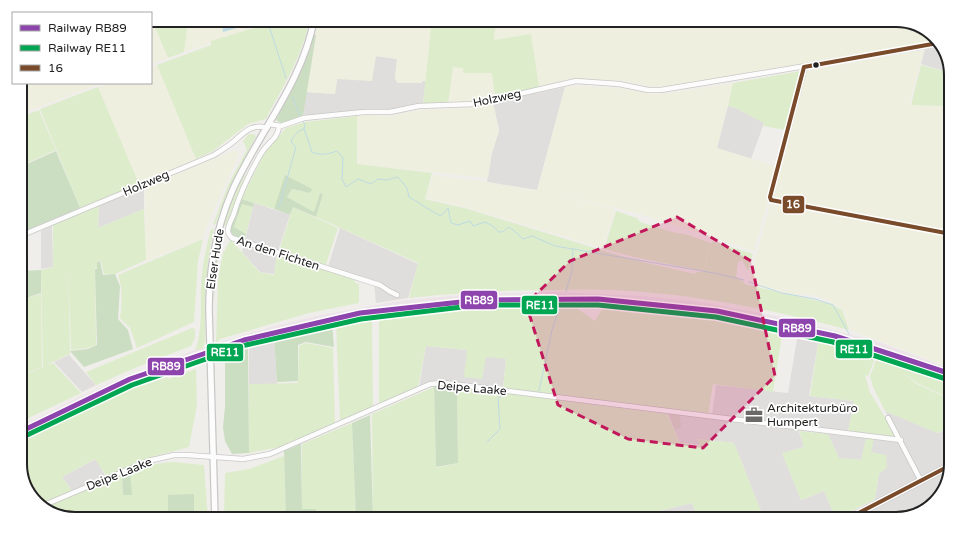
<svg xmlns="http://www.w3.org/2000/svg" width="971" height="539" font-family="'Varela Round',sans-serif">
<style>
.residential{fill:#dfdedc}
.industrial{fill:#ede4e9}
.construction{fill:#d9d9cd}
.farmland{fill:#efefdf}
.grass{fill:#ddeccb}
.forest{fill:#cbdec1}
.water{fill:#bfdbe3}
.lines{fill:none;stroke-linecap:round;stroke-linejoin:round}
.stream{stroke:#bfdbe3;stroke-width:1}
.minor-casing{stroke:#c9c8c7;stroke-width:6}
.tertiary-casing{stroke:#c9c8c7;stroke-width:8}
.minor{stroke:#fdfcfc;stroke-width:4.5}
.tertiary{stroke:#fdfcfc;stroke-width:5.5}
.bus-1-casing{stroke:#fff;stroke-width:7}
.bus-1{stroke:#7a4b2a;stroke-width:4}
.rail-1-casing{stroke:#fff;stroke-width:8}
.rail-2-casing{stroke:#fff;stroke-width:8}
.rail-1{stroke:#8e44ad;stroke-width:5}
.rail-2{stroke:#00a651;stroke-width:5}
.marked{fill:#c2185b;fill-opacity:0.2;stroke:#c2185b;stroke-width:3;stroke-dasharray:8 5;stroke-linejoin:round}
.bus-dot{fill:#222;stroke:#fff;stroke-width:1.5}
.labels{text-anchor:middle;stroke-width:3.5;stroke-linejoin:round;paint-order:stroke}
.street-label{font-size:12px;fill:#222;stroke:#fff}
.poi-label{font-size:12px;fill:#222;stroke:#fff;text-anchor:start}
.rim{fill:none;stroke:#222;stroke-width:2}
.line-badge{stroke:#fff;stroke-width:1.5}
.badge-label{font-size:11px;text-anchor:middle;font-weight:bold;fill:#fff}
</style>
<rect width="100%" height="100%" fill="#f0eeeb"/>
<path class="residential" d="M940,44l3,4 8,25 -30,-9 4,-15z
M376,56l21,3 -2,20 3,4h23l1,-2h4l-3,22 -32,7 -88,6 3,-24 29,2 2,-15z
M565,87l-28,103 -50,-8 5,-29 7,-23 -6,-28z
M728,106l8,2 28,15 -13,36 -34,-11z
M144,187v22l-46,19 1,-23z
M254,203l36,12 -13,39 -3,20 -14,-2 -18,-20z
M52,226l1,41 -12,2v-38z
M340,228l78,36 -10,34 -32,5 -2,-21 -46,-15z
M798,333l21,5 -10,58 45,5 -6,31 -51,-6 7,21 -22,6 19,47 23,-9 12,28h-72l-30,-76 -36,-4 2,6 -20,-2 -14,-33 46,5 4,-30 72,8z
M274,337l3,47h-28v-39z
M426,346l41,4 39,9 -3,29 -59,-7 -25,6z
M69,355l27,30 -14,7 -28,-30z
M885,411l53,22 13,-5v36l-7,27 -21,20 -27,8h-44l23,-13v-7l4,-25 -13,-36 -4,22 -23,-2 -11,-24 75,6z
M96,459l10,18 -34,14 -10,-14z
M692,503l6,16h-62l-1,-2z"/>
<path class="industrial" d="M554,292l89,4 57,6 77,14 102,26 72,27v8l-50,-19 -56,-17 -95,-22 -41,-7 -46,-7 -43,-3 -111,-2 -49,3 -44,5 -72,11 -103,25 -76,26 -49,18 -45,21 -51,26v-8l53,-27 38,-17 84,-33 76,-23 50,-12 78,-14 84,-8z"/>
<path class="construction" d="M668,413l12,1 1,13 -6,3z"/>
<path class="farmland" d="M151,20l17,38 -17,6z
M188,20h34l1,12 24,-7v-5h11l1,2 -2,4 -46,15 -1,2 -26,9z
M317,20h115l-6,61h-4v2h-24l-3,-4 2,-20 -21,-3 -4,25 -35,-2 -2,15 -29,-2 10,-56 -2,-1z
M496,20h399l28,7 13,13 -16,5 -251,41 -15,1 -34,-6 -37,-2h-13l-31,8 -8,-53 -37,6z
M924,50l-15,55 42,2v126l-177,-35 -1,-4 32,-123z
M157,65l39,94 -57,25 -41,-97 11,-4h42v-16z
M453,67h10v6h29l3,24 -20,5 -27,2z
M20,83h82l-82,31z
M733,83l-16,65 58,18 -7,35 -14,50 -121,-39 -83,-19 65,16 -12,39 -135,-40 -42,-10 7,-23 54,7 50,9 28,-104 17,-1 36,2 36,6 16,-1z
M493,103l6,28 -7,21 -4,26 -130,-14 -1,-48 7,-1 26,1 29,-6 50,-2z
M236,150l3,4 -31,69 -5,15 -57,23 -1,-74z
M772,204l179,32v132l-101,-38 -7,-20 -15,-10 -17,-5 -18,-1 -35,-8 -8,-8 20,-73z"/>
<path class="grass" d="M152,20h36l-4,32 -16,6z
M258,20h41l10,2c-7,35 -27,66 -43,97l-18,5 -35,27 -17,8 -39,-94 54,-20v-4l46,-14 2,-5z
M432,20h64l-2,20 37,-6 8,53 -44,10 -3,-24h-29v-5l-10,-1 -5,37 -25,-1z
M921,65l30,8v9l-8,24 -32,-1z
M801,71l-15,59 -23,-4 1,-3 -28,-15 -8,-2 5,-23z
M98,87l41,97 -59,24 -40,-99z
M39,110l17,40 -36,16v-49z
M357,116v48l75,9 -7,26 43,10 166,51 61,14 1,-2h7l9,-31 3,1 38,12 -5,17 -6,-11 -4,2 -2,15 8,5v2l87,20 11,6 7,20c-67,-18 -135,-32 -205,-38 -30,-3 -60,-3 -90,-2 -49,0 -97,3 -145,8l9,-35 -102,-46 7,-23 -3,-1 -6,19 -27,-15 5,-8 18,4 -25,-17 -11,33 -33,-10 24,-47 21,-24 19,-6z
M249,134h4l3,2 -30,60 -11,29 -2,-1 16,-41 18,-33 -4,-9z
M247,171l-20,54 -2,1 -1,-2 12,-33z
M242,204l11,3 -7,27 -12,-7z
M99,206l-1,22 46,-19 2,51 -31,14h-11l-3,-13h-4v7h-2l1,77 -8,3 -17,2 -3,-85 2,89 -26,12 9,-3 28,30 -61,29v-45l23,-10 -2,-97 12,-3v-42z
M293,207l45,21 -13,39 -46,-16z
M616,211l21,7 3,4 22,7 14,4 9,1 26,9 -8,28 -69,-14 -30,-8z
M211,229h3c-9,39 -9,72 -9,111l-2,8 -8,2c8,-20 5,-44 6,-65 1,-19 5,-38 10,-56z
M222,231l3,1 -7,26 -5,47 2,-40z
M203,239l-5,22 -4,61 -57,26 -7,-20 -10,-10c2,-15 3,-29 -2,-43z
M230,240l3,2 26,30 15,3 3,-20 78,23v5l4,1v19l-50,10 -89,26 -4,4 2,-62 5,-29h1z
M41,294l1,73 -22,9v-76z
M489,302h79l27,19 11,-19c60,4 119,14 177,27l-10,63 -60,-8 -5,31 -205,-27 3,-29 -20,-2 -4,22 -18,-2 3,-27 -41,-4 -8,41 -39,17v-88l38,-7z
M372,318l1,89 -33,14 -4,-97z
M192,328l3,1v9l-4,8 -47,18 -48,21 -10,-13z
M826,337l20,5v2l31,9 -9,23 -3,-1 5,18 3,4 24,41 -49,-6 6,-31 -44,-5 9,-58 7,2z
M306,343l27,5 2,76 -55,23 -31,6v-69l49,-1 1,-37z
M879,353l72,26v20l-36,-17 -14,-11 14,12 36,17v27l-14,6 -52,-22 -12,-24 -3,-11z
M196,369l1,36 -8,42 -41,11 -41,19 -12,-18 -33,18 10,14 -31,14 -13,-14 -8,-24v-31l51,-26 45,-21 49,-18 3,8z
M434,387l2,81 22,-5 -1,-76 210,27 13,29 20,3 -2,-7 36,4 30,76h-66l-6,-16 -58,14 1,2h-262l-1,-105z
M352,423l4,96h-40v-10h-14v-65z
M799,431l29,3 11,24 22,2 5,-22 8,1 -3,13 15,3 1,12 -8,7 -4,25 -39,20 -12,-28 -23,9 -19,-47 22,-6z
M284,456l2,63h-62l1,-46 24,-4z
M173,462l31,3 4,54h-14v-24h-26v24h-92l-28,-7 -4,-4 78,-33 1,20h8l-1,-23c14,-6 27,-9 43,-10z"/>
<path class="forest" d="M314,35h2l-13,81 -22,7 -5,-3 22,-44z
M56,151l24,57 -60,25v-66z
M285,175l27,14 -2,4 -18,-4 -5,8 27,15 6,-19 3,1 -7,23 -23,-10 -3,8 -16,-6z
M241,199l13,4 -1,4 -11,-3 -8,23 12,7 -2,7 -10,-4 -4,-7z
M100,261l3,14 12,-1 5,12 -2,33 10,11 5,19 -49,18 -14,-16 18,-2 9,-4 -2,-76h2v-7z
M20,268l4,3 17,-1v23l-21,7z
M332,323l2,24 -28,-5 -8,3v36l-21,1 -3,-45z
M248,345l1,108 -17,1 -7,-13 -2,-14 2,-20v-52l4,-5z
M434,386l23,2 1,75 -22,4z
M370,415l3,104h-17l-4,-96z
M301,444l1,65h14v10h-30l-2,-68z
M130,472l2,23h-9l-1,-20z
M194,494v25h-26v-24z"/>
<path class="water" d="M222,20h25v5l-24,7z"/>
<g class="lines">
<path class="stream" d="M262,20l1,4 6,2 17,52
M292,96l8,20
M304,129l8,23c9,4 16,2 25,-1l6,7 -1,21 4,8 12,-8 13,5 7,-5 9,1 11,-3 9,11 2,9c11,6 21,14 32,19l7,-8 3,15 7,2 12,-4 3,5 12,-4 6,3 8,7h4l5,-5 4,2 11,10 9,-3 23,10 159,27 30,7
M279,207l17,-60 -5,-5c2,-6 6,-11 13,-13l1,-4 -2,-4
M749,282l33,11 33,6 18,6 16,29
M566,291l6,-20 1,-22
M847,341l54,18 50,20
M539,391l13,-61 6,-18 7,-12
M487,442l13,-13 -2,-31 10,-5"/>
<g class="minor-casing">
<path id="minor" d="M804,67v3l-34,127 1,3 180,34
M269,124l12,2 23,-8 60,-6h26l29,-6 56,-2 101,-23 43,3 29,6h13l259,-43 18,-4
M279,127c-2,13 -10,14 -17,25 -12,20 -22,41 -29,64 -2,4 -5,10 -5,15 0,3 2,5 4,7l148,47 9,6 8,4
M20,236l194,-81c6,-4 13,-8 19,-13 11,-9 18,-19 34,-14
M888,418l33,63
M42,506l106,-45 26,-6h13l56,4 27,-5 160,-70 14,-1 457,57
M864,510l9,9
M864,519v-9"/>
</g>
<g class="tertiary-casing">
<path id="tertiary" d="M215,519l-6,-209c0,-42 7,-82 24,-121 26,-57 69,-106 81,-169
M847,519l104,-54"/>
</g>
<use href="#minor" class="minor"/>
<use href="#tertiary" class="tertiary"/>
<g class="bus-1-casing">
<path id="bus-1" d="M804,67l-34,130 1,3 180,34
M804,67l134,-24
M847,519l104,-54"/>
</g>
<use href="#bus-1" class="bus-1"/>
<g class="rail-1-casing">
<path id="rail-1" d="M20,432l110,-53 114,-39 116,-27 119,-13 119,-1 119,12 118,25 116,38"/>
</g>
<g class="rail-2-casing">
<path id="rail-2" d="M23,437l109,-52 114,-40 115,-26 118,-14h119l118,12 117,25 116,38"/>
</g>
<use href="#rail-1" class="rail-1"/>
<use href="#rail-2" class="rail-2"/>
</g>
<path class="marked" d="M677,217l74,44 24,115 -72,72 -75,-9 -70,-34 -32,-101 44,-43z"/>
<defs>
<g id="office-bare" transform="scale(1.38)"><path d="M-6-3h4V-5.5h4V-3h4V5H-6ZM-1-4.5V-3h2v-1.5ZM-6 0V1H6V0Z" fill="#6a6968" stroke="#fff" stroke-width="2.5" paint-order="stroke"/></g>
</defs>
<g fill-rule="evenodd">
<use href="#office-bare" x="754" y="415"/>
</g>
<circle class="bus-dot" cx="816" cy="65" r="3.5"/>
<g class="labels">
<g class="street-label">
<text transform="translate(497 98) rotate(-12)" y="4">Holzweg</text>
<text transform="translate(146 183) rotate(-23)" y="4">Holzweg</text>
<text transform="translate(278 253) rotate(18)" y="4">An den Fichten</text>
<text transform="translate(215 259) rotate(-81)" y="4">Elser Hude</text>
<text transform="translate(472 388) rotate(5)" y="4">Deipe Laake</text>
<text transform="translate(119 474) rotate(-22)" y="4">Deipe Laake</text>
</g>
<g class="poi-label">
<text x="767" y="412">Architekturbüro<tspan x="767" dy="14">Humpert</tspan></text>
</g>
</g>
<path d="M0 0H971V539H0ZM75 27H896A48 48 0 0 1 944 75V464A48 48 0 0 1 896 512H75A48 48 0 0 1 27 464V75A48 48 0 0 1 75 27Z" fill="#fff" fill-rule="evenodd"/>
<path class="rim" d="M75 27H896A48 48 0 0 1 944 75V464A48 48 0 0 1 896 512H75A48 48 0 0 1 27 464V75A48 48 0 0 1 75 27Z"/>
<g class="line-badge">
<rect x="782" y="195" width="23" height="19" rx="4" fill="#7a4b2a"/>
<rect x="460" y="290" width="38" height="20" rx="4" fill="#8e44ad"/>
<rect x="521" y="295" width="37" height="20" rx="4" fill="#00a651"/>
<rect x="778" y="318" width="38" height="20" rx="4" fill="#8e44ad"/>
<rect x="835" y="339" width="38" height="20" rx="4" fill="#00a651"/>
<rect x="206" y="343" width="38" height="19" rx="4" fill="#00a651"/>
<rect x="147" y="357" width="38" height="19" rx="4" fill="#8e44ad"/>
</g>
<g class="badge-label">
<text x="793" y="208">16</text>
<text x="479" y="304">RB89</text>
<text x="540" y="309">RE11</text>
<text x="797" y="332">RB89</text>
<text x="854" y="353">RE11</text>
<text x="225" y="356">RE11</text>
<text x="166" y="370">RB89</text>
</g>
<rect x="12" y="12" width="140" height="72" fill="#ffffff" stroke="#a7a7a7"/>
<rect x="20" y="25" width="20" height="6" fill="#8e44ad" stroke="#a7a7a7"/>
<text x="48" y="32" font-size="12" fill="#222222">Railway RB89</text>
<rect x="20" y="45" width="20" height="6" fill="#00a651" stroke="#a7a7a7"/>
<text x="48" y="52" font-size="12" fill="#222222">Railway RE11</text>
<rect x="20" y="65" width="20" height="6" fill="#7a4b2a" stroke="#a7a7a7"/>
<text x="48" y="72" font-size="12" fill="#222222">16</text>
</svg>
